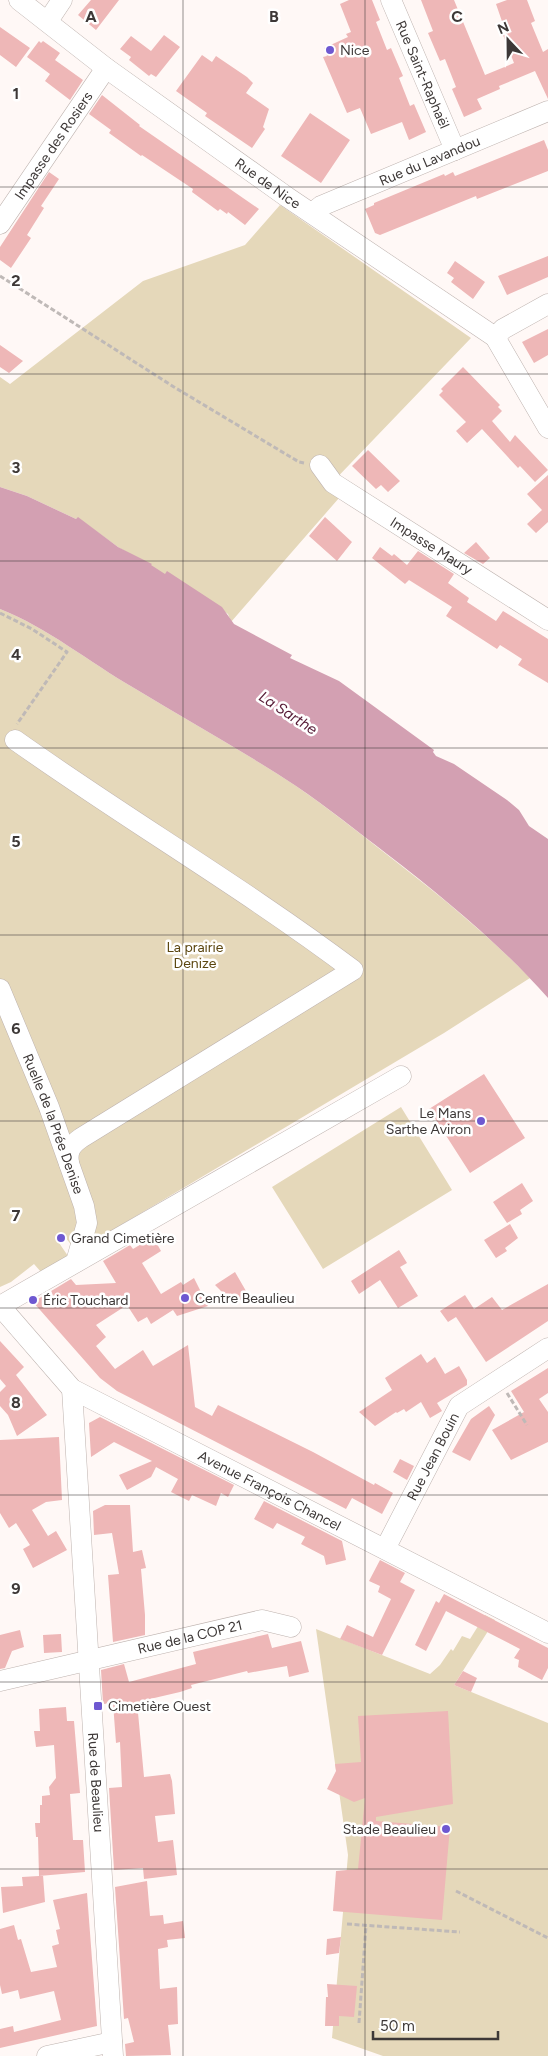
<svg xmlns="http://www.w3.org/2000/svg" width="548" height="2056" font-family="Figtree,sans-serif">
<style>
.green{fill:#e5d8ba}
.water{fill:#d3a0b2}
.building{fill:#eeb7b7}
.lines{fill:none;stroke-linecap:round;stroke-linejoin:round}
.minor-casing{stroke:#beb3af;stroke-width:21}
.path{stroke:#bfb9b7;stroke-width:3;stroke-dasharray:5 2.5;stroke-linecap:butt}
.minor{stroke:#fff;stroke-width:20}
.grid{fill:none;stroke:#3d3837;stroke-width:1;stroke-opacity:0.55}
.poi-dot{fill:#6e58d1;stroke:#fff;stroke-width:2}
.labels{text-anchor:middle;stroke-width:5;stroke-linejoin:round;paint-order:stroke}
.poi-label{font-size:14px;fill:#3d3837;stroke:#fff;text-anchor:start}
.street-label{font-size:14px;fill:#3d3837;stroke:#fff}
.park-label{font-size:14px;fill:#5b460f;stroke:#fff}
.water-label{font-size:15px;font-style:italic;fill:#551934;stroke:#fff}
.grid-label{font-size:16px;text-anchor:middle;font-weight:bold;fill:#3d3837;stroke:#fff;stroke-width:5;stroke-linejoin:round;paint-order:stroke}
</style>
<rect width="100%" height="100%" fill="#fff8f6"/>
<path class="green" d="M280,205l191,133 -145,151 13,9 -108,124 -3,-8 -61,-42 -2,3 -47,-28 -40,-29 -2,1 -49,-23 -27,-9v-110l10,7 133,-103 102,-36z
M0,609c48,19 89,53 134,79 54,33 109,63 162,98 29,20 57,42 85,64 52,40 103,81 149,128l-86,55 -355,211 -16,3 -12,-15 -6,5 13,19 -27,16 -7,-8 -23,18 -11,5z
M401,1107l51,83 -129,79 -51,-82z
M485,1615l10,5 -41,65 94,38v333h-165l-51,-18 16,-183 -32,-226 114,45 10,-9 11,-16 2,2 9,-15 8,3z"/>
<path class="water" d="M0,487l27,9 49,23 2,-2 40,30 34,17 -1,1 14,9 2,-3 55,36 12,17 58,31 -2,3 49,23 95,69 -1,2 3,4 18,8 53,36 12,10 10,16 19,13v159c-48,-54 -104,-100 -161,-144 -30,-23 -60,-47 -91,-68 -53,-35 -108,-65 -162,-98 -45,-26 -86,-60 -134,-79z"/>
<path class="building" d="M91,0h28l-23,30 -18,-15z
M349,0h23l8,20 -4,2 11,28 4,-2 12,28 -4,2 11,28 4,-2 12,28 -17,8 -7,-18 -31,12 -11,-26 -13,5 -24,-56 4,-1 -3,-8 24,-11 -2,-3 5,-2 -11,-28z
M421,0h33l31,75 29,-12 -11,-28 3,-2 -10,-29 11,-4h20l8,21 -4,2 12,29 5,-3v50l-13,-28 -36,15 1,3 -23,10 5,10 -18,8 -12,-28 4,-2 -11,-28 -5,2 -12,-28 5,-2z
M0,27l30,21 -14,19 -16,-12z
M164,35l16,12 -24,30 -5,-3 -2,2 -20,-16 2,-3 -11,-8 11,-13 20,15z
M39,41l2,2 2,-2 17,12 -5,7 28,20 -13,20 -25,-19 5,-7 -23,-17z
M202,55l10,7 4,-6 31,21 6,6 -7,10 23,16 -6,18 2,2 -13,19 -47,-32 2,-3 -31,-22z
M102,95l38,30 -1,1 120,83 -14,16 -17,-13 -1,2 -7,-5 -2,2 -26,-19 1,-3 -51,-34 -1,1 -32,-23 2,-3 -22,-16z
M310,113l40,27 -29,43 -40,-27z
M544,140l4,10v21l-71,28 -1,-3 -96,39 -5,-2 -10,-24 9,-4v-2l70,-29 1,2 8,-4 2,4z
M49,172l10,7 -18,27 3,2 -17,27 4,3 -20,30 -11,-8v-13z
M548,256v21l-41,18 -9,-19z
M455,261l30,21 -12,17 -22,-17 3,-4 -7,-5z
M548,329v26l-14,8 -12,-21z
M0,345l23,16 -14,12 -9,-6z
M463,367l37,38 -2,2 4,4 -10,10 18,21 5,-7 33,35 -13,12 -15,-16 -2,2 -36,-39 -15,14 -11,-12 10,-9 -27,-27 4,-4 -2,-2z
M368,450l32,31 -12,11 -7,-7 -5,4 -24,-23z
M548,475v47l-12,11 -9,-9 15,-14 -15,-16z
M325,517l27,25 -15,19 -28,-25z
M476,542l14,16 -7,6 -19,-11z
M380,547l12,9 2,-2 13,11 11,-14 36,23 -6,9 21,15 -2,4 29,19 7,-10 45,28v44l-30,-18 4,-6 -22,-14 -3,4 -51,-33 6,-9 -43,-27 -4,4 -33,-26z
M484,1074l41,64 -55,35 -41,-64z
M522,1183l11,18 -13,9 2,4 -15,9 -14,-21z
M510,1224l8,14 -13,10 2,3 -11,7 -12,-18z
M153,1237l8,14 -19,12 19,31 20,-12 2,3 11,-7 14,28 -31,10 -4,-6 -22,14 -4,-7 -9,5 -11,-17 -31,20 10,12 -10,9 19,23 28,-19 10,16 35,-21 7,62 17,9 6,-11 95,47 61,33 1,-2 18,10 -11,21 -30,-16 -6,11 -229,-118 -17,-13 -67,-76 38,-23 5,6 40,-2 -13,-22 27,-16 3,4z
M399,1250l8,13 -7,4 18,29 -20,12 -18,-28 -21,14 -8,-13z
M235,1272l11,19 -5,9 -5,1h-5l-16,-16z
M548,1284v37l-62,41 -30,-45 -8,5 -8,-11 25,-16 9,14 18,-12 10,13z
M0,1341l24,26 -8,8 31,40 -30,21 -9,-21 -8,-9v-14l6,-6 -6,-7z
M421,1354l6,9 8,-6 10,17 14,-8 8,14v5l-30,18 5,8 -12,7 -9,-16 -15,10 -2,-3 -7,4 -1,-1 -21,14 -16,-14 33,-22 -7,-12z
M548,1368v25l-9,6 9,13v30l-37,18 -19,-30 32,-18 -13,-21z
M489,1406l6,9 -25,46 -18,-9 19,-33z
M100,1417l134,68 -6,12 -7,-4 -5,13 -24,-11 -3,6 -18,-9 7,-13 -22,-12 -5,10 -24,13 -8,-15 33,-14 -38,-19 -23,15 -2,-34z
M59,1437l3,63 -16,2 -14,8 16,26 8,-5 11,19 -34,18 -10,-19 7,-4 -14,-22 -7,5 -9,-15v-73z
M400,1459l14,7 -7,14 -14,-8z
M264,1501l78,40 4,19 -20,5 -2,-9 -23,-12 4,-7 -28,-14 -4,6 -19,-10z
M105,1505h25l3,47 9,-2 4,18 -5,1 4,46v20l-32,7 -5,-67 11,-1 -7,-41 -18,2 -1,-24z
M380,1560l25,13 -5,9 15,8 -33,65 -42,-16 7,-14 26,12 18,-38 -13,-7 2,-6 -11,-5z
M444,1594l104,54v20l-6,12 -24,-13 1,-7 -5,-2 6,-9 -74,-38 -20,40 -11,-6 21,-44 3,2z
M20,1630l4,17 -12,4 -7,17 -5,1v-34z
M61,1634l1,18 -18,1 -1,-18z
M268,1634l4,14 29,-7 8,31 -20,5 -2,-11 -39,7 -1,-2 -56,14 1,3 -12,4 -43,10 7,75 26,-3 2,7 3,33 -20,2 3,26 15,-2 4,35 -33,4 -1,-11 -29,2 -5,-82 13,-1 -2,-45 -4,1 -3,-40 -10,1 -2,-34 23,-6 5,18 67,-18 -3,-12z
M463,1671l14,7 -6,14 -17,-7z
M66,1707l1,14h7l6,72 -10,1 3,46h10l2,32 -46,4 4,-1 2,27 -42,11 -2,-26 22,-1 -1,-9 17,-1 -1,-39h-2l-1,-14h5v-18h2v-9l8,-1 -1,-8 7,-9 -2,-33 -18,2 -2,-16h6l-1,-22z
M448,1711l5,93 -77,13v4l74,6 -8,93 -109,-9 3,-40 22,-2 7,-71 -11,4 -27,-13 9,-18 -1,-7 26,-2 -3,-46z
M147,1881l3,35 13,-1 1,9 19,-3 2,17 -18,2 1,7 -10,2 2,40 17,-2 1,37 -10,1 3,30 -45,1 -1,-12 9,-2 -6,-24 -4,1 -9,-132z
M87,1893l10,133 -97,22v-19l13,-3 1,6 47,-12 -7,-29 -34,8 -2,-9 -16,4 -2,-9v-56l14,-4 4,15 3,-1 10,33 26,-5 -5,-21 7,-2 -3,-14 4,-1 -7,-29z
M341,1937l-2,16 -13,2 1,-16z
M327,1984l30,2 -3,31 -15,-1v10h-14l1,-29h2z"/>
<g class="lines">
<g class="minor-casing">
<g id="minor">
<path id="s1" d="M19,0l87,68 181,129 208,140 53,91"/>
<path id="s2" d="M391,0l64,150"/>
<path d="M48,21l14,-21"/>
<path id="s3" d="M312,213l9,-7 227,-95"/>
<path id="s4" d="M0,224l106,-156"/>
<path d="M495,337l8,-8 45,-25"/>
<path id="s5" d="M320,465l13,18 215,137"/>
<path d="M15,740c111,79 229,148 338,230l-272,168c-10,7 -14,13 -12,25"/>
<path id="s6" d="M0,989l49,118 35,99 3,17 -11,39"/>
<path id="s7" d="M0,1306l72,83 476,244"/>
<path d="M0,1306l401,-230"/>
<path id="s8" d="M72,1389l41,667"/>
<path id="s9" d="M385,1549l74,-143 89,-58"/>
<path id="s10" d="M0,1681l262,-61 29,7"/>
<path d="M47,2056l65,-14"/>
</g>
</g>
<path class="path" d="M0,276l174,111 125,75 5,1
M0,613l32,16 35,23 -50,72
M507,1393l20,32
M456,1891l92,47
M347,1924l113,8
M359,2023l7,-97"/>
<use href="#minor" class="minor"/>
</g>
<path class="grid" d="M183,0v2056M365,0v2056M0,187h548M0,374h548M0,561h548M0,748h548M0,935h548M0,1121h548M0,1308h548M0,1495h548M0,1682h548M0,1869h548"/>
<g class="poi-dot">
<circle cx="330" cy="50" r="5"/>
<circle cx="481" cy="1121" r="5"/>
<circle cx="61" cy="1238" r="5"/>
<circle cx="185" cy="1298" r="5"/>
<circle cx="33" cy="1300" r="5"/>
<rect x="93" y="1701" width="10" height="10" rx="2.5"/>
<circle cx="446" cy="1829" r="5"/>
</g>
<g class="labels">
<g class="poi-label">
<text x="340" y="55">Nice</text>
<text x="471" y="1118" text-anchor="end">Le Mans<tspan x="471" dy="16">Sarthe Aviron</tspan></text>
<text x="71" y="1243">Grand Cimetière</text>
<text x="195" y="1303">Centre Beaulieu</text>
<text x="43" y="1305">Éric Touchard</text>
<text x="108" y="1711">Cimetière Ouest</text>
<text x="436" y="1834" text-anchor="end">Stade Beaulieu</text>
</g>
<g class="street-label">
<text dy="5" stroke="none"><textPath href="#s2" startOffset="81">Rue Saint-Raphaël</textPath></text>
<text dy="5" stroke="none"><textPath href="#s4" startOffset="95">Impasse des Rosiers</textPath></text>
<text dy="5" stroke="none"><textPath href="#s3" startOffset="129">Rue du Lavandou</textPath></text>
<text dy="5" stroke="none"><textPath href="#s1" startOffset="309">Rue de Nice</textPath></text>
<text dy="5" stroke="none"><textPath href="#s5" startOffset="139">Impasse Maury</textPath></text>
<text dy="5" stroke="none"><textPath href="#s6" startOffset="145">Ruelle de la Prée Denise</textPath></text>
<text dy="5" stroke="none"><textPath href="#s9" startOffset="104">Rue Jean Bouin</textPath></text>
<text dy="5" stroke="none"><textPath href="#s7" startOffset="332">Avenue François Chancel</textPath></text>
<text dy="5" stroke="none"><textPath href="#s10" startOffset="195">Rue de la COP 21</textPath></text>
<text dy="5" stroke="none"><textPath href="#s8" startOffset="394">Rue de Beaulieu</textPath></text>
</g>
<g class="park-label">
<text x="195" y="952">La prairie<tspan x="195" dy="16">Denize</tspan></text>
</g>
<g class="water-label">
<text transform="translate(288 713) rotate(33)" y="5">La Sarthe</text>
</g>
</g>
<g class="grid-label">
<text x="91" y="22">A</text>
<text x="274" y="22">B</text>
<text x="457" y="22">C</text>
<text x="16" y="99">1</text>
<text x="16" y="286">2</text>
<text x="16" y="473">3</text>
<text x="16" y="660">4</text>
<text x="16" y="847">5</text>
<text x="16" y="1034">6</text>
<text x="16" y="1221">7</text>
<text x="16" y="1408">8</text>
<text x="16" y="1594">9</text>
</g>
<g transform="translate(508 40) rotate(338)" stroke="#ffffff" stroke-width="4" paint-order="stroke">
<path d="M0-4L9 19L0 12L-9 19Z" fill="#3d3837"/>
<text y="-8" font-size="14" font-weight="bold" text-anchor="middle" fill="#3d3837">N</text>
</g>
<path d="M373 2031v8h125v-8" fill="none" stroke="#3d3837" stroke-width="2.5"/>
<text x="380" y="2031" font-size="15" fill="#3d3837" stroke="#ffffff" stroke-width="4" paint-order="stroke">50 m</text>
</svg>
